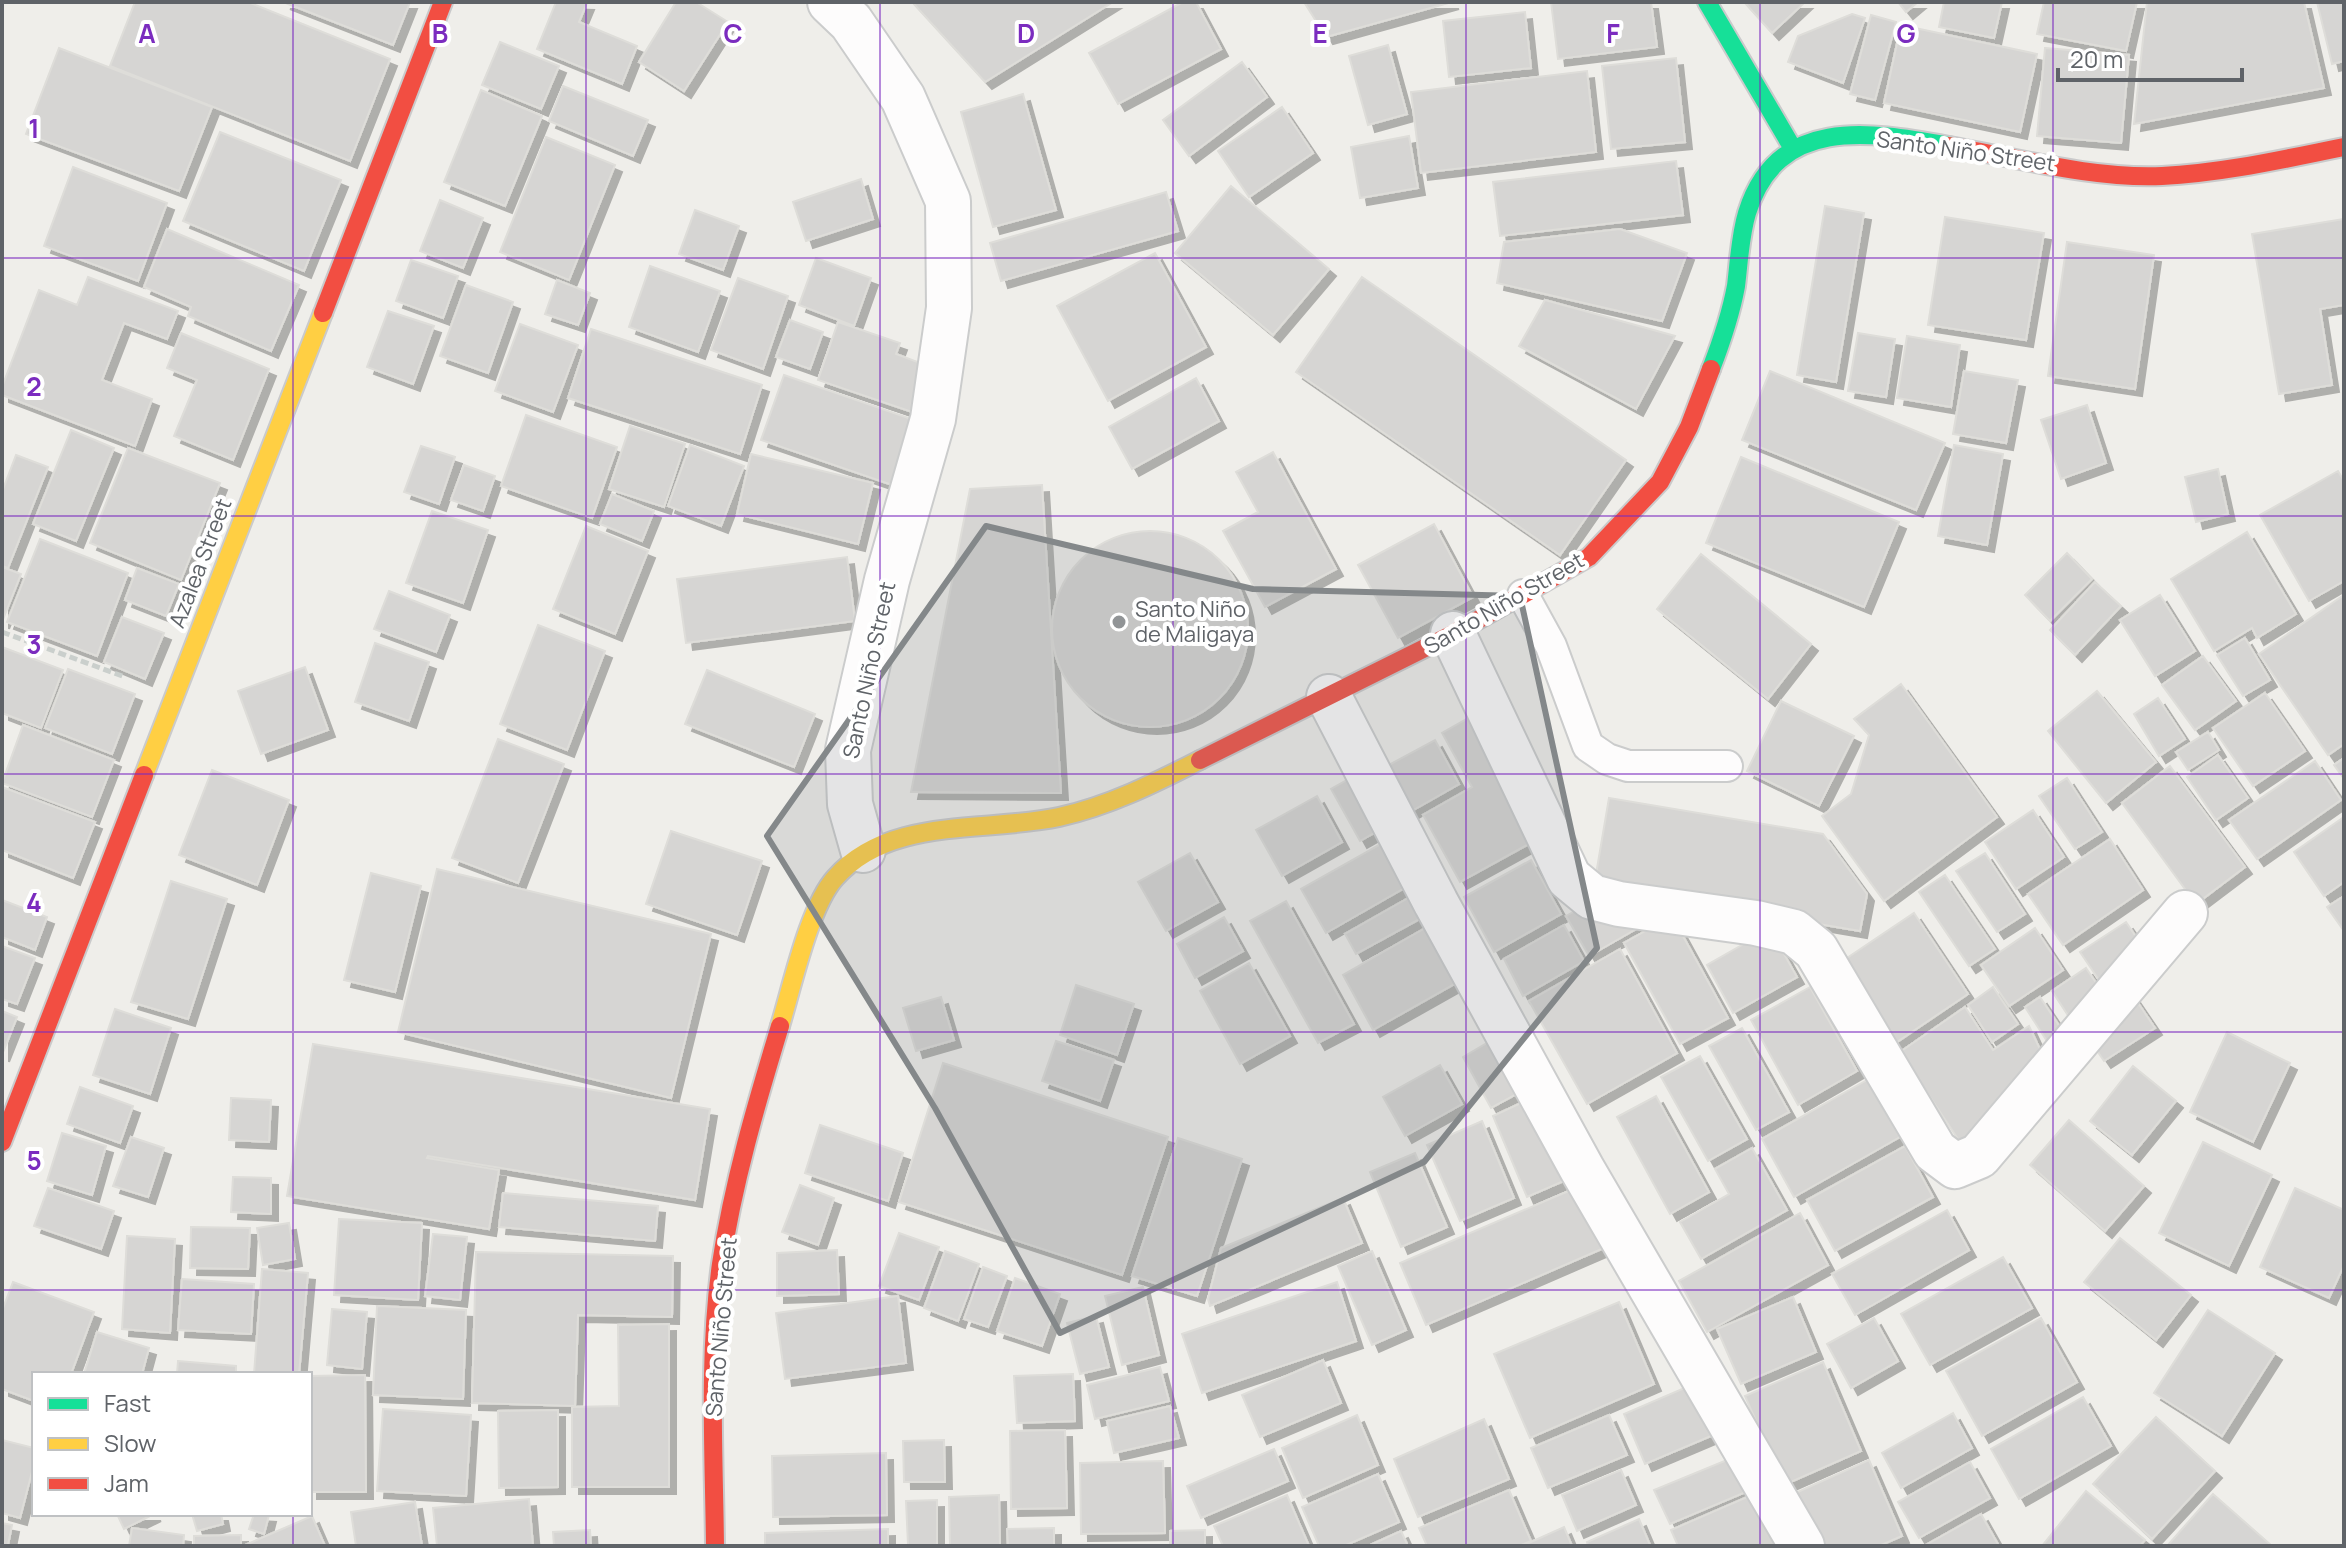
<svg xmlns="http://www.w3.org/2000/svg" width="2346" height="1548" font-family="Manrope,sans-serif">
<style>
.building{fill:#d6d5d3;stroke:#deddd9;stroke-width:2;filter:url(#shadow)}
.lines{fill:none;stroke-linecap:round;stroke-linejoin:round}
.lane-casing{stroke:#cbcccc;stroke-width:34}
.street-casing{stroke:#cbcccc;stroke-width:48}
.fast-casing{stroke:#cacacb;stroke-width:22}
.slow-casing{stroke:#cacacb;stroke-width:22}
.jam-casing{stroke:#cacacb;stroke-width:22}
.path{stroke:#cacfcc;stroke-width:5;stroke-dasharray:8 4;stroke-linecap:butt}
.lane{stroke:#fdfcfc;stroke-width:30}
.street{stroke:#fdfcfc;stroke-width:44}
.fast{stroke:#16e098;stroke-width:18}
.slow{stroke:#ffcf43;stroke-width:18}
.jam{stroke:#f24e42;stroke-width:18}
.marked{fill:#84888a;fill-opacity:0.2;stroke:#84888a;stroke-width:6;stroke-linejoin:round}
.grid{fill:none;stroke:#7b2cbf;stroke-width:2;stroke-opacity:0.55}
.poi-dot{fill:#919496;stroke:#fff;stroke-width:3}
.labels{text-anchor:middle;stroke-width:8;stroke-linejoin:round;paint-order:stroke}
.street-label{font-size:22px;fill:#5f6368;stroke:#fff}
.poi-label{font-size:22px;fill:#5f6368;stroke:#fff;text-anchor:start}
.grid-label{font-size:26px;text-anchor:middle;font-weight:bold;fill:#7b2cbf;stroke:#fff;stroke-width:8;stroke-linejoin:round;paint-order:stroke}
</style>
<defs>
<filter id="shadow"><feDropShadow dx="7" dy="7" stdDeviation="0" flood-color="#0004"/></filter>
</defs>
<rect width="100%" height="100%" fill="#efeeea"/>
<path class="building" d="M135,2h113l142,57 -40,102 -240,-95z
M283,2h127l-17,43z
M556,2l31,1 -8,19 58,24 -15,38 -85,-35z
M676,2h20l32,20 -44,69 -45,-29z
M912,2h201l-128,80z
M1183,2h13l25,47 -103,55 -29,-51z
M1304,2h148l-126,35z
M1551,2h100l6,45 -99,12z
M1744,2h61l-33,31z
M1898,2h20l-12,10z
M1944,2h58l-8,36 -55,-11z
M2044,2h93l-11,49 -89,-17z
M2147,2h157l20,86 -190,36z
M2317,2h27v59l-12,3z
M1525,12l6,56 -82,9 -6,-56z
M1852,14l13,4 -22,65 -55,-21 10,-26z
M1871,15l25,7 -21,78 -25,-6z
M1901,25l136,29 -17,78 -136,-29z
M500,42l59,24 -18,43 -59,-24z
M1388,45l19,69 -39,11 -19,-69z
M59,48l153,59 -33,84 -153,-57z
M2045,48l84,7 -8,88 -84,-7z
M1676,58l9,84 -74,7 -9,-83z
M1242,62l25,35 -78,59 -26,-36z
M1587,71l9,81 -175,21 -10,-81z
M563,86l85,34 -15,36 -84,-35z
M481,90l61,26 -37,90 -61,-24z
M1023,94l33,116 -63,17 -32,-115z
M1282,107l31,46 -64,44 -31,-46z
M220,132l121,48 -37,91 -121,-50z
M1409,136l9,52 -58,10 -9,-51z
M546,137l69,28 -46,115 -69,-28z
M1676,161l7,54 -183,21 -7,-54z
M73,167l94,36 -29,78 -94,-35z
M861,179l12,40 -67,22 -13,-39z
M1231,186l98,83 -56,66 -98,-82z
M1166,192l12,39 -177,50 -11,-38z
M440,200l43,18 -20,50 -43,-17z
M1825,206l39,7 -28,169 -39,-7z
M695,210l44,16 -16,44 -44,-16z
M1945,217l99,16 -18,107 -98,-15z
M2344,219v86l-24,4 12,76 -53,9 -27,-160z
M167,229l132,56 -28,66 -83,-35 3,-9 -47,-20z
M1620,229l67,24 -25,68 -165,-38 7,-41z
M2067,242l87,13 -19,134 -87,-13z
M1155,253l51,94 -98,54 -51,-95z
M816,258l55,20 -17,48 -55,-21z
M411,260l47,16 -15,42 -47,-17z
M650,266l70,25 -22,61 -69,-25z
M88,277l90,34 -11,28 -43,-16 -22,57 50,19 -17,47 -133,-51v-8l37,-97 38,15z
M1362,277l264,183 -66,95 -264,-183z
M738,278l50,18 -25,73 -52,-19z
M557,280l33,13 -12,32 -33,-11z
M466,285l47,17 -25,71 -48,-17z
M1545,300l130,36 -39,73 -117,-63z
M388,311l46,15 -21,58 -46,-17z
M790,320l33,12 -13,37 -34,-12z
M838,322l62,21 -4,11 35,13 -16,46 -97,-33z
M520,324l58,21 -25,67 -58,-21z
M591,329l171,56 -22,69 -172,-56z
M181,333l88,36 -36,91 -59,-24 23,-56 -30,-12z
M1858,333l37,6 -9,58 -38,-6z
M1907,336l53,9 -9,62 -54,-9z
M1770,371l175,72 -29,67 -174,-70z
M1964,371l54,9 -12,63 -53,-9z
M784,375l136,47 -22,65 -137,-47z
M1196,378l23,43 -87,48 -23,-42z
M2087,405l19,58 -45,16 -20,-59z
M526,415l91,32 -25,71 -91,-32z
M630,426l55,18 -21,63 -55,-18z
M71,430l43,18 -38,93 -43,-17z
M690,445l54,21 -23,60 -53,-20z
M1954,445l49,9 -16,91 -49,-9z
M421,446l34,11 -16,47 -35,-12z
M128,448l92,35 -39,97 -91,-37z
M1273,452l63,117 -71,38 -42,-76 35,-19 -22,-40z
M751,454l122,29 -15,61 -121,-30z
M16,455l32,12 -40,101 -6,-2v-74z
M1741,457l158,65 -35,85 -158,-64z
M464,465l31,11 -12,35 -32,-11z
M2218,469l10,45 -32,8 -11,-45z
M2338,471l6,10v100l-35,20 -49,-86z
M1042,485l19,308 -150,-1 59,-303z
M612,494l42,17 -12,30 -42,-17z
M432,511l56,19 -25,73 -57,-20z
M1434,524l39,73 -75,41 -40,-73z
M586,526l62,25 -33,83 -62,-25z
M1052 629a98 98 0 1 1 196 0a98 98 0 1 1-196 0Z
M2247,532l49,82 -39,24 -5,-10 -38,23 -43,-72z
M40,539l88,34 -31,83 -90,-34z
M2067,553l25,26 -42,42 -25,-26z
M1701,554l110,90 -43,55 -111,-90z
M847,557l8,64 -169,22 -9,-64z
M2,567l19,7 -19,48z
M137,568l42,16 -13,32 -41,-16z
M2095,582l26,24 -46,49 -25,-25z
M389,591l61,24 -14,37 -62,-23z
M2160,595l35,56 -40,25 -35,-56z
M2344,595v149l-16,11 -69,-101z
M122,617l42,16 -19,46 -41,-17z
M538,625l67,26 -38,99 -67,-26z
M2245,638l25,42 -27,16 -26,-41z
M375,643l54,19 -20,59 -54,-19z
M2,647l61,23 -22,58 -39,-15z
M2203,656l33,45 -41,29 -33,-45z
M305,667l23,63 -67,24 -23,-63z
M68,669l67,25 -23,60 -67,-26z
M707,670l108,44 -21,53 -109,-43z
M1901,684l96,133 -113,84 -62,-85 29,-22 18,-59 -15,-16z
M2097,691l59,71 -50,41 -58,-72z
M2265,693l40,58 -52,35 -40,-58z
M2158,698l27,41 -26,17 -25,-42z
M1781,701l73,35 -35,70 -72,-35z
M1477,713l68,122 -85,47 -37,-67 49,-28 -30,-54z
M23,725l91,35 -22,57 -90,-34z
M2208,732l11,18 -31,20 -12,-18z
M498,739l66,25 -46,119 -66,-25z
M1435,740l24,44 -49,28 -25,-45z
M2218,755l30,43 -32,22 -29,-43z
M2344,758v21l-10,-14z
M2315,761l26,39 -84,59 -28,-39z
M2170,766l75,101 -49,37 -74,-101z
M212,770l77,30 -32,85 -78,-30z
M1361,772l29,52 -30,17 -29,-52z
M2067,778l35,54 -27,17 -36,-53z
M2,787l93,35 -22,56 -71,-28z
M1317,796l25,46 -60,34 -26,-46z
M1609,798l214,36 44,60 -7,37 -266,-45z
M2033,810l31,47 -48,32 -31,-47z
M2344,817v65l-20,14 -30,-44z
M671,831l91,30 -25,74 -91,-31z
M1397,835l23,44 -94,54 -25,-44z
M2110,839l33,51 -80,55 -35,-51z
M1190,853l28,49 -52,29 -28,-49z
M1985,853l40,61 -28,18 -41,-61z
M1531,860l30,54 -67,38 -30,-55z
M437,869l274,65 -40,164 -273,-66z
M371,873l50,13 -26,106 -51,-12z
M1945,875l50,74 -26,17 -50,-74z
M171,881l56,18 -39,120 -57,-17z
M1424,889l12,21 -80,44 -11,-20z
M2344,896v35l-17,-24z
M2,900l45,17 -12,33 -33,-13z
M1286,901l68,123 -36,19 -68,-122z
M1580,908l79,8 -70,40 -23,-40z
M1914,913l54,81 -74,50 -53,-82z
M1672,916l56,102 -48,26 -56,-101z
M1224,917l19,34 -48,27 -18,-34z
M1441,919l31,55 -99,56 -30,-55z
M2126,922l21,31 -46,30 -21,-31z
M1564,925l20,36 -61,35 -19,-37z
M2035,928l28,42 -54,36 -28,-41z
M1770,929l27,48 -64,36 -26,-48z
M2,946l33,12 -18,46 -15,-5z
M1620,949l57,104 -90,51 -58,-103z
M1249,963l41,73 -50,28 -40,-73z
M2086,968l19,28 -34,24 -19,-29z
M1076,985l58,19 -17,51 -57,-20z
M1810,987l47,84 -59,34 -47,-85z
M1993,987l25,37 -26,18 -24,-37z
M2132,994l23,34 -51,33 -13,-19z
M941,997l13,43 -38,11 -13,-43z
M2040,997l26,39 -16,10 -25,-39z
M1965,1007l28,43 36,-24 18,38 -83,84 -64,-96z
M115,1009l56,19 -21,66 -57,-19z
M2,1011l15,6 -15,38z
M1742,1028l47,84 -33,18 -47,-84z
M2227,1032l63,31 -37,79 -63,-30z
M1504,1033l29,52 -42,23 -28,-51z
M1056,1041l58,19 -14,41 -58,-20z
M313,1044l397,65 -15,91 -267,-44 -1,2 72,12 -10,59 -202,-33z
M1700,1056l47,83 -39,22 -47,-84z
M943,1063l225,74 -46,138 -223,-73z
M1440,1065l22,39 -57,32 -22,-39z
M2133,1066l43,35 -44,54 -42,-34z
M1867,1080l33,57 -106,60 -32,-58z
M80,1087l53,19 -13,37 -53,-19z
M1538,1095l35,82 -46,20 -34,-81z
M1656,1096l53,96 -39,22 -53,-97z
M231,1098l40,2 -2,42 -40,-2z
M2069,1120l75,66 -39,45 -75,-66z
M1482,1121l32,77 -54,23 -33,-76z
M820,1125l83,28 -15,48 -83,-28z
M62,1133l44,13 -14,49 -45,-14z
M131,1137l33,11 -16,49 -35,-11z
M1178,1138l64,21 -45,137 -65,-20z
M2203,1142l69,33 -43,91 -70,-33z
M1905,1146l28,51 -98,54 -28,-51z
M1752,1148l35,62 -86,49 -21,-37 49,-28 -14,-25z
M1415,1153l32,74 -46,20 -31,-75z
M233,1177l38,1v36l-40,-2z
M800,1185l34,13 -16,47 -36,-13z
M1578,1187l26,61 -178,77 -26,-62z
M48,1188l66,23 -13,38 -67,-23z
M2295,1188l49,22v55l-15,33 -69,-31z
M503,1193l155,13 -3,35 -156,-14z
M1343,1198l19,45 -152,63 -2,-7 13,-51z
M1947,1210l22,40 -114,65 -23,-41z
M1800,1213l28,52 -121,67 -28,-51z
M339,1219l83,4 -4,77 -84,-5z
M289,1223l6,36 -32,6 -6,-37z
M191,1227l59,1 -2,41 -58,-1z
M899,1233l40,14 -20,53 -40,-14z
M433,1234l34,3 -7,63 -35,-4z
M127,1236l48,3 -5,94 -48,-4z
M2120,1238l71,57 -35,45 -72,-58z
M837,1250l2,44 -62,2v-43z
M945,1251l34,13 -21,57 -34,-13z
M1372,1251l34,79 -34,15 -34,-79z
M476,1252l197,4 -1,61 -94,-2 -3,91 -103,-3z
M2003,1257l29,51 -102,57 -29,-51z
M983,1267l24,9 -19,51 -24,-8z
M262,1269l46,4 -9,101h-45z
M1015,1278l45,16 -18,52 -45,-15z
M182,1279l72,5 -3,50 -73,-4z
M13,1282l81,30 -23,62h-37v27l-32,-12v-78z
M1337,1282l19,59 -154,52 -20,-59z
M1143,1287l16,68 -37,10 -17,-69z
M898,1296l8,67 -121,16 -9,-66z
M1793,1297l23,55 -75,32 -24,-55z
M1619,1302l35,82 -124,54 -36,-84z
M377,1306l89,4 -3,89 -90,-4z
M332,1309l35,3 -5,57 -35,-4z
M2208,1310l67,43 -53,83 -68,-43z
M1096,1316l13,51 -29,7 -13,-51z
M1874,1318l24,43 -47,27 -24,-44z
M2041,1318l36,64 -95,54 -36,-65z
M669,1324v163h-97v-80l47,-1 -1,-81z
M97,1332l52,16 -7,26h-58z
M1323,1360l18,43 -81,34 -18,-42z
M178,1361l58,5v8h-59z
M1823,1362l38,89 -77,34 -39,-89z
M1160,1367l9,34 -74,18 -8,-34z
M1073,1374l2,47 -58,2 -3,-47z
M365,1375l1,117h-56v-116z
M1689,1386l22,50 -66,28 -21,-50z
M2083,1397l28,49 -92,53 -28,-50z
M1170,1406l9,32 -65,15 -7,-32z
M383,1409l88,6 -5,81 -89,-5z
M558,1410v77l-59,1 -1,-77z
M1953,1413l19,35 -71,40 -19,-35z
M1357,1415l21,50 -75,33 -21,-50z
M1609,1415l18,40 -79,33 -17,-40z
M2156,1417l59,54 -63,68 -59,-55z
M1484,1419l25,60 -91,38 -24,-58z
M1065,1430l2,78 -56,1 -1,-78z
M2,1440l32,8v16l-14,54 -18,-5z
M944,1440l1,42h-41l-1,-41z
M1274,1449l14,32 -87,37 -14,-32z
M886,1453l1,62 -114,2 -1,-61z
M1739,1455l14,34 -83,35 -16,-34z
M1869,1460l33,76 -23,10h-67l-21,-51z
M1163,1461l2,72 -84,1 -1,-71z
M1970,1462l20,36 -71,40 -21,-36z
M1621,1470l15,35 -59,26 -15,-36z
M1378,1474l21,48 -55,24h-25l-17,-39z
M1509,1490l22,51 -12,5h-92l-8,-18z
M2086,1491l59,49 -5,6h-98z
M1754,1494l22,52h-98l-7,-16z
M2213,1494l59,52h-105z
M999,1495l1,51h-50l-1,-49z
M1287,1495l22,51h-86l-9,-20z
M529,1499l4,47h-96l-4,-38z
M937,1500v45h-29l-2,-44z
M415,1502l7,44h-66l-5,-34z
M117,1514h37l-30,15z
M192,1514h29l2,10 -26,7z
M254,1514l15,1 -5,19 -15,-5z
M1981,1514l18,32h-75z
M312,1516l13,30h-82z
M1639,1519l11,26 -62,1 -1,-4z
M2,1523l10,2 -4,20 6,1h-12z
M1564,1527l8,19h-50z
M132,1528l52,7 -1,11h-54z
M1054,1528v18h-46l-1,-17z
M888,1529v17h-123v-13z
M590,1530l1,16h-37l-1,-14z
M1205,1530v16h-35v-15z
M1401,1531l7,15h-40z
M241,1535v11h-47v-10z"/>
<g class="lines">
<g class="lane-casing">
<path id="lane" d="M1523,595l28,51 37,100 19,13 21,7h99"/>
</g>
<g class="street-casing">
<path id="street" d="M830,2l21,20 52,76 45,103 1,107 -16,111 -46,161 -39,170 2,54 13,46
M1453,634l116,244 23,19 27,7 137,19 38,9 22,18 119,201 20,15 24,-10 206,-243
M1329,697l107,206 146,266 220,377"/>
</g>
<g class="fast-casing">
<path id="fast" d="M1707,2l85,145
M1711,369c10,-26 20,-56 25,-83 3,-24 4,-50 11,-73 30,-97 121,-82 202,-67"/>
</g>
<g class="slow-casing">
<path id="slow" d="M144,775l179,-462
M780,1026c12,-39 29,-119 55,-148 54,-62 149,-45 224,-61 50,-11 96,-34 141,-57"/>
</g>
<g class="jam-casing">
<path id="jam" d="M1949,146c69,12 143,33 213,30 62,-3 122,-17 182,-29
M323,313l120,-311
M1200,760l253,-126 136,-77 71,-75 29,-55 22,-58
M2,1142l142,-367
M715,1546c-1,-93 -7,-189 6,-282 12,-81 35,-159 59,-238"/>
</g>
<path class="path" d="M2,632l123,45"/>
<use href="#lane" class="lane"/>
<use href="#street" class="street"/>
<use href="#fast" class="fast"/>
<use href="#slow" class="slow"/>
<use href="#jam" class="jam"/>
</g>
<path class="marked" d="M986,526l267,63 267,7 77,352 -173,214 -364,171 -125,-225 -168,-272z"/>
<path class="grid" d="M293,2v1372M586,2v1544M880,2v1544M1173,2v1544M1466,2v1544M1760,2v1544M2053,2v1544M2,258h2342M2,516h2342M2,774h2342M2,1032h2342M2,1290h2342M293,1514v32"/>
<circle class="poi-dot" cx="1119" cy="622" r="8"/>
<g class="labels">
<g class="street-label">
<text transform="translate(1966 151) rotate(8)" y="8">Santo Niño Street</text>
<text transform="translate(200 563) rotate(-69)" y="8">Azalea Street</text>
<text transform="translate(1504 603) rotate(-30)" y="8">Santo Niño Street</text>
<text transform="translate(869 670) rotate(-78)" y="8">Santo Niño Street</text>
<text transform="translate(721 1327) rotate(-85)" y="8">Santo Niño Street</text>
</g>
<g class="poi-label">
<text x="1135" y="617">Santo Niño<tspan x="1135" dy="25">de Maligaya</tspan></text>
</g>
</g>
<g class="grid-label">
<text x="147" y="43">A</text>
<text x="440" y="43">B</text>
<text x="733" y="43">C</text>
<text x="1026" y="43">D</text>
<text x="1320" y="43">E</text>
<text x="1613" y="43">F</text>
<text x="1906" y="43">G</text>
<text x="34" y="138">1</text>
<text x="34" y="396">2</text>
<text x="34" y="654">3</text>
<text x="34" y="912">4</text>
<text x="34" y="1170">5</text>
</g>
<rect width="2346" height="1548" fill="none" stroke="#5f6368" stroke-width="8"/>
<rect x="32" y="1372" width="280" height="144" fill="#ffffff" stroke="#bfc1c3" stroke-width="2"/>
<rect x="48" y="1398" width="40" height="12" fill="#16e098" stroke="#bfc1c3" stroke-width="2"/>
<text x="104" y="1412" font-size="24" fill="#5f6368">Fast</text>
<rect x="48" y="1438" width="40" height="12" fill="#ffcf43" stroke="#bfc1c3" stroke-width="2"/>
<text x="104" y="1452" font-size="24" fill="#5f6368">Slow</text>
<rect x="48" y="1478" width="40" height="12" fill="#f24e42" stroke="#bfc1c3" stroke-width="2"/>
<text x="104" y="1492" font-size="24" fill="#5f6368">Jam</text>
<path d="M2058 68v12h184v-12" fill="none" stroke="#5f6368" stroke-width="4"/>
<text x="2070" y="68" font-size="24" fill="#5f6368" stroke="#ffffff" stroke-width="6" paint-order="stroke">20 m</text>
</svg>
